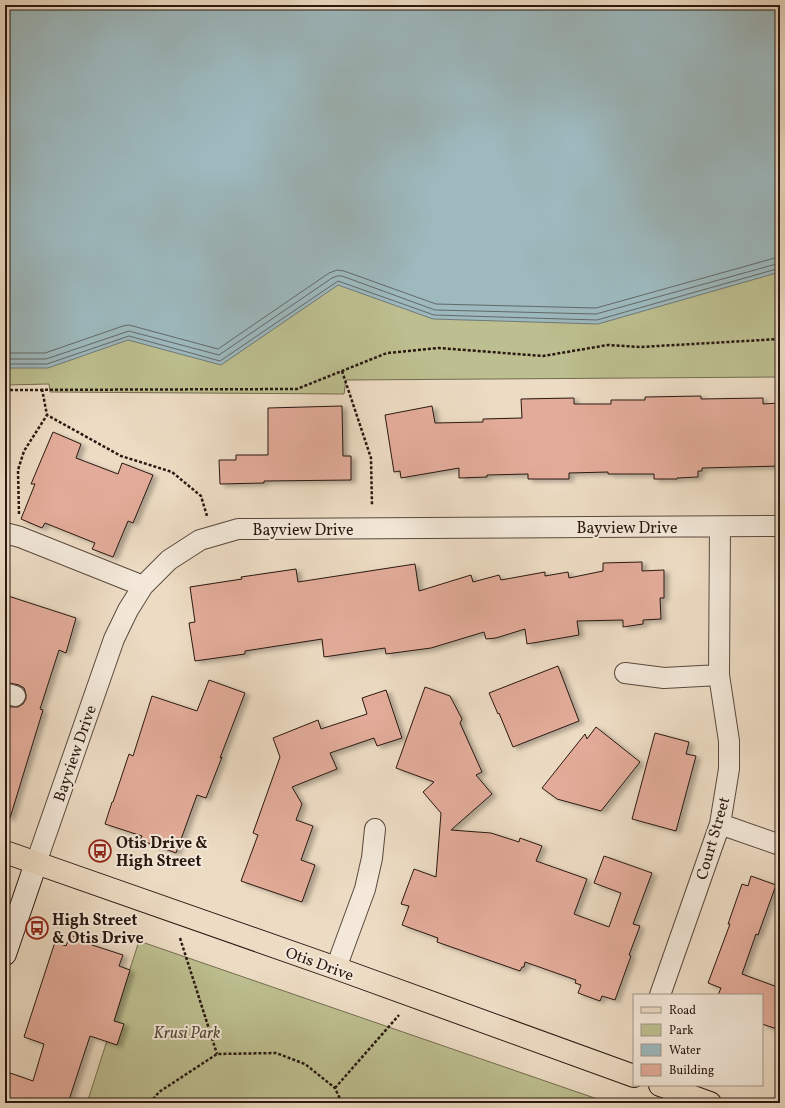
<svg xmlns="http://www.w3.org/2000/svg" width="785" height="1108" font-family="Vollkorn,serif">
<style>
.green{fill:#bdbf90;stroke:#736c50}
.water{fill:#9db9be;stroke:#6f7979}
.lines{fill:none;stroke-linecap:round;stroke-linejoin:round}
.shore{stroke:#636868;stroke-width:1}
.building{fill:#e3ac9a;stroke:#291811;filter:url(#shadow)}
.minor-casing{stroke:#5a493e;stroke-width:22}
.secondary-casing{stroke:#291811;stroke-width:24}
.primary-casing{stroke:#291811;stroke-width:24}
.path{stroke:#291811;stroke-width:2.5;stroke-dasharray:3 2;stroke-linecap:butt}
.minor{stroke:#f3e8d9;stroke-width:20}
.secondary{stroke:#f3e8d9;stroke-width:22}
.primary{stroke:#eddcc4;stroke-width:22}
.labels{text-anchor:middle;stroke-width:4;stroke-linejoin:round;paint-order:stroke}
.street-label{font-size:16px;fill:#291811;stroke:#f3e8d9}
.poi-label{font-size:16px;font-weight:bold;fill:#291811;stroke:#f3e8d9;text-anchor:start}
.park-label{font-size:16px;font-style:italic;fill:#554a37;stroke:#f3e8d9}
</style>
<defs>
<filter id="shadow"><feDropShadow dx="4.5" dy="2.5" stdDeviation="2" flood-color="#0004"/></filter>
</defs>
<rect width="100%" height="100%" fill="#eddcc4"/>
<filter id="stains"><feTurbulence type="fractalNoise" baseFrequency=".005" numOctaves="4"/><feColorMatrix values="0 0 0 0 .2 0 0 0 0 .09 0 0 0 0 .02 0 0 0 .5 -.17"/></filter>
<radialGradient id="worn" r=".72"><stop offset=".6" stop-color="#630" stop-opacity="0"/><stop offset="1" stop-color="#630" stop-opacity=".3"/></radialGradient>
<path class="green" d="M5,5h775v372l-434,3 -2,14 -294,-2 -1,-8 -44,1z
M139,941l470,162h-522z"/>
<path class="water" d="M5,5h775v267l-182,52 -165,-5 -95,-34 -117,80 -93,-25 -80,28h-43z"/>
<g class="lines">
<path class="shore" d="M5,353h40l78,-27 6,-1 89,24 111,-76 8,-3 7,1 92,33 160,4 179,-50 5,-1
M5,359h41l83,-28 90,24 113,-77 5,-2h5l93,34 161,4 184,-51
M5,364h42l82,-28 91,25 118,-80 96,34 163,5 183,-52"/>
</g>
<path class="building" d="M701,396v3l62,-1v6l17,-1v63l-78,2v3h-4v6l-21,1v1h-23v-5h-46v-2l-39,1v6h-41v-5l-41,1v2l-28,1v-10l-58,10 -1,-7 -6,1 -9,-57 47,-9 3,17 48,-1v-3l39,-1 -1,-19 53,-1v6h37v-4h34v-3z
M342,406l1,50h8v24l-87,1v2l-44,1 -1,-24h17v-5h32v-47z
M53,432l28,12 -5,14 42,16 4,-11 31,12 -20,48 -5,-2 -15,36 -21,-8 3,-6 -50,-20 -3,5 -21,-9 14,-35h-4z
M642,562v9l22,-1v28h-4l1,21 -18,1v4l-20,3v-7l-46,1 2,14 -52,9 -2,-15 -29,9 -10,1 -2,-7 -53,16 -45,6 -1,-6 -61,9 -2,-18 -77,12v3l-50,7 -6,-38 6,-1 -5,-35 52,-8 -1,-2 55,-8 2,13 117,-18 4,27 52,-16 2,7 26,-7 2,5 44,-8v4l23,-4 1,6 34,-7v-8z
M5,595l71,23 -10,35 -7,-3 -19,59 3,1 -33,108 -5,-1v-112l7,2h6l5,-3 3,-5v-5l-2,-6 -5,-3 -14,-3z
M558,666l21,55 -66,26 -14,-34 -1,1 -9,-21z
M209,680l36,13 -25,65 2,-1 -16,41 -9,-3 -21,58 -36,-13 2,-4 -37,-12 7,-22h1l16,-48 4,2 19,-60 45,15z
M425,687l25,9 12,23 -2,4 22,49 -6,3 16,19 -41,36 40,3 28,9 1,-4 22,8 -6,15 51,18 -13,35 35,13 12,-34 -27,-10 10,-27 48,17 -19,51 7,2 -11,29 2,1 -16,44 -13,-4 -2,5 -22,-8 3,-8 -6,-2 1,-3 -51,-18 -1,5h-2l-2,4 -83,-29 1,-4 -36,-13 7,-19 -8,-2 13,-35 22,8 5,-64 -18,-21 11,-10 -38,-14z
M386,690l16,48 -25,8 -3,-8 -44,15 7,16 -45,18 10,17 -6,16 17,6 -12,34 14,5 -13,37 -61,-21 17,-46 -5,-2 27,-76 -7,-19 45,-18 3,9 46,-15 -5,-16z
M596,727l44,35 -39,49 -44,-12 -15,-11 43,-54 2,5z
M655,733l34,9 -3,12 10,2 -20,75 -44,-12z
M751,876l25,9 -18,50 -2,-1 -14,40 38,14v42l-18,-6v-29h-44l3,-7 -13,-5 22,-59h-2l14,-40 6,2z
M70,935l23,8 -1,2 31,10 -4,11 11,4 -16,51 10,3 -7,21 -27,-9 -22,67h-63v-16l5,-14 23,8 11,-37 -20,-7 31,-95 11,4z"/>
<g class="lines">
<g class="minor-casing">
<path id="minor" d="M5,533l15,4 123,49
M625,673l39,5 55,-3
M5,693l10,3
M720,824l60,21
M36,863l78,-224 14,-29 15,-24 26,-26 31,-20 38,-11 542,-3
M336,968l29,-79 7,-31 3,-29
M660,995l60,-171 9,-55v-28l-10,-66 1,-148"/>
</g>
<g class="secondary-casing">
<path id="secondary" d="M5,954l31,-91"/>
</g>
<g class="primary-casing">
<path id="primary" d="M5,852l331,116 298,108
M660,1085l50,18"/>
</g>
<path class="path" d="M342,371l29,87 1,48
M42,389l5,26 74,41 51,16 29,24 6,20
M5,390l292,-1 90,-36 52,-5 104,8 65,-11 32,2 140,-8
M19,514l-1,-44 6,-19 23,-36
M180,938l37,116
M335,1088l64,-73
M150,1103l9,-11 58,-38 59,-1 29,11 30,24 7,15"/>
<use href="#minor" class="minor"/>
<use href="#secondary" class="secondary"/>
<use href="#primary" class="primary"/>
</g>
<defs>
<g id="bus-ring" transform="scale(1.15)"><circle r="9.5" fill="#f3e8d9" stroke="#8f2418" stroke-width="1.5"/><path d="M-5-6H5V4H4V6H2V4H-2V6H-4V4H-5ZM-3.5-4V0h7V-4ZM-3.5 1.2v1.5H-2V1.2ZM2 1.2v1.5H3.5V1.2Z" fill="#8f2418"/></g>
</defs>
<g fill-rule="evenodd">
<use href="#bus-ring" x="100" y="851"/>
<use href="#bus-ring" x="37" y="928"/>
</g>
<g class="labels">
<g class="street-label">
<text x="627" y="533">Bayview Drive</text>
<text x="303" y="535">Bayview Drive</text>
<text transform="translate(74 753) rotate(-71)" y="6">Bayview Drive</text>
<text transform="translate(712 838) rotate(-74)" y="6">Court Street</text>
<text transform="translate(320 963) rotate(20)" y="6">Otis Drive</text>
</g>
<g class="poi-label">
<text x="116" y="848">Otis Drive &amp;<tspan x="116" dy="18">High Street</tspan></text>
<text x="52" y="925">High Street<tspan x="52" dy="18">&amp; Otis Drive</tspan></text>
</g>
<g class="park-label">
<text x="187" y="1038">Krusi Park</text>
</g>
</g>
<rect width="785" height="1108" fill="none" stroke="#eddcc4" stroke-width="20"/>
<rect x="6" y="6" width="773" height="1096" fill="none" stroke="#291811" stroke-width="2"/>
<rect x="10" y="10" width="765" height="1088" fill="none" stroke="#291811"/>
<rect x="633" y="994" width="130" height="92" fill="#f3e8d9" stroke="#a29589"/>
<rect x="641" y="1007" width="20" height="6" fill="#eddcc4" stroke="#a29589"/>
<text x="669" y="1014" font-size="12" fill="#291811">Road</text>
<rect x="641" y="1024" width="20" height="12" fill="#bdbf90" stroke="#a29589"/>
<text x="669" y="1034" font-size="12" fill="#291811">Park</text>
<rect x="641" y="1044" width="20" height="12" fill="#9db9be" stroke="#a29589"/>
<text x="669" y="1054" font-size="12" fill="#291811">Water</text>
<rect x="641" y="1064" width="20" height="12" fill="#e3ac9a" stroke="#a29589"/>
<text x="669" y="1074" font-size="12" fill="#291811">Building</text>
<rect width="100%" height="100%" filter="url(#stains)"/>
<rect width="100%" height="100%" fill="url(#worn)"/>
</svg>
